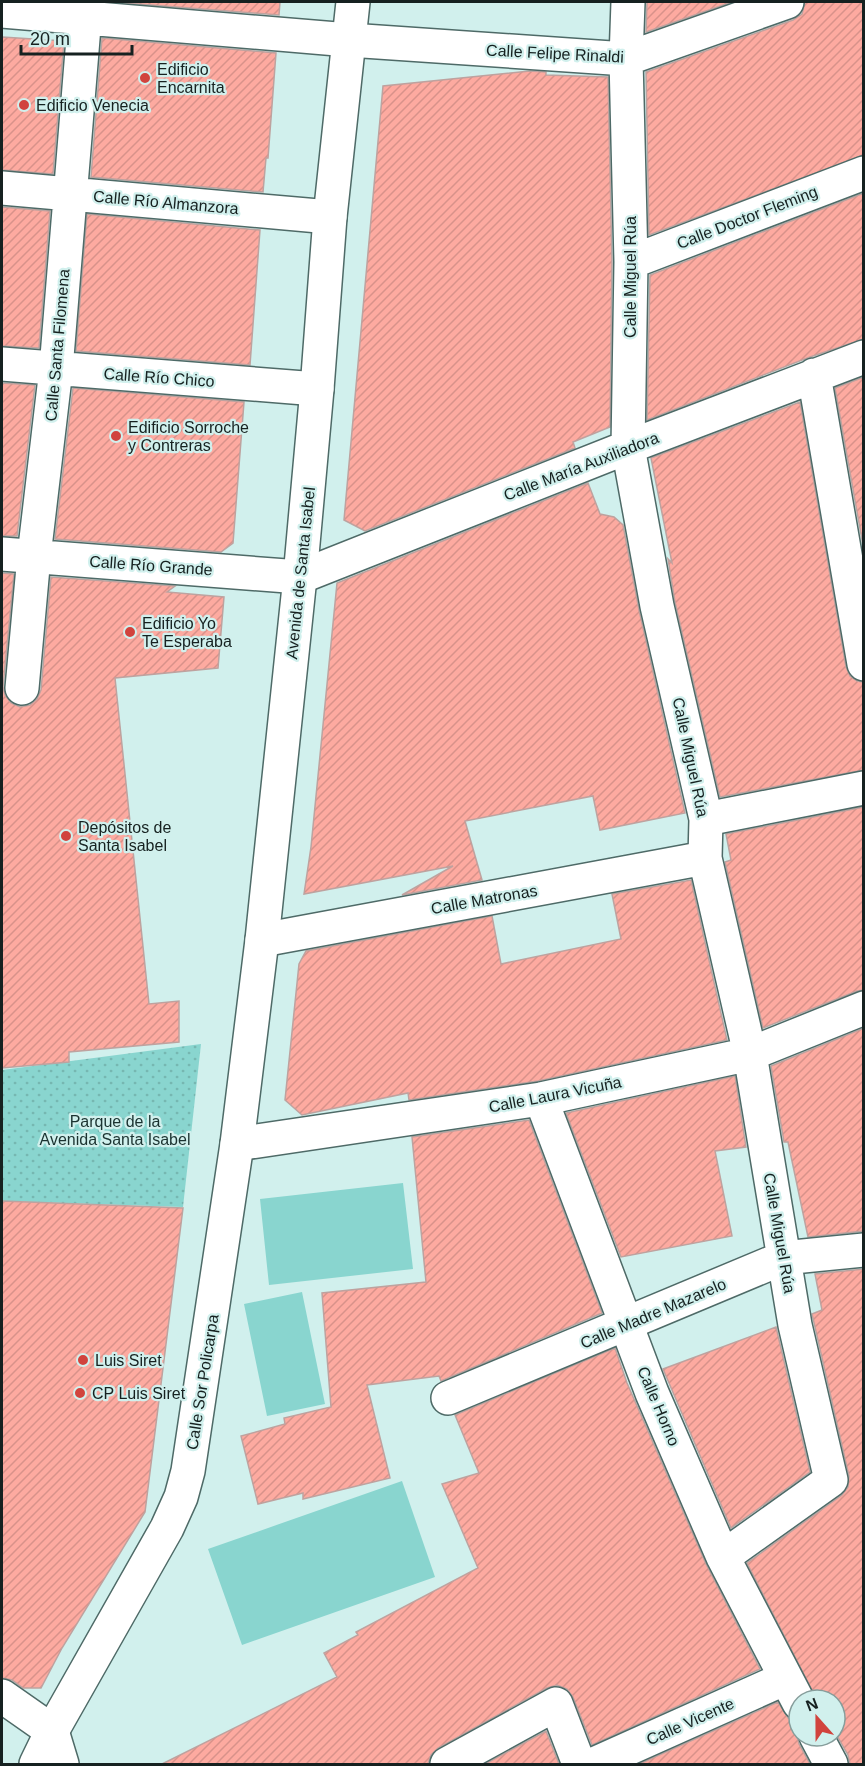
<svg xmlns="http://www.w3.org/2000/svg" width="865" height="1766" font-family="Arial,sans-serif">
<style>
.grass{fill:url(#grass-dots)}
.pitch{fill:#89d5cf}
.building{fill:url(#building-hatch);stroke:#bea29f;stroke-width:1.5}
.lines{fill:none;stroke-linecap:round;stroke-linejoin:round}
.minor-casing{stroke:#4e6a67;stroke-width:36}
.major-casing{stroke:#4e6a67;stroke-width:36}
.minor{stroke:#fff;stroke-width:33}
.major{stroke:#fff;stroke-width:33}
.poi-dot{fill:#d1433d;stroke:#d1f0ed;stroke-width:2}
.labels{text-anchor:middle;stroke-width:4.5;stroke-linejoin:round;paint-order:stroke}
.street-label{font-size:16px;fill:#162120;stroke:#d1f0ed}
.poi-label{font-size:16px;fill:#162120;stroke:#d1f0ed;text-anchor:start}
.park-label{font-size:16px;fill:#1b3331;stroke:#d1f0ed}
</style>
<defs>
<pattern id="grass-dots" width="8" height="8" patternUnits="userSpaceOnUse" patternTransform="scale(1.5)"><rect width="8" height="8" fill="#89d5cf"/><path d="M2 2h.1M6 6h.1" fill="none" stroke="#76b7b1" stroke-width="1.8" stroke-linecap="round"/></pattern>
<pattern id="building-hatch" width="6" height="6" patternUnits="userSpaceOnUse" patternTransform="scale(1.5)"><rect width="6" height="6" fill="#fdaaa0"/><path d="M-1 1l2-2M0 6l6-6M5 7l2-2" fill="none" stroke="#d8928a"/></pattern>
</defs>
<rect width="100%" height="100%" fill="#d1f0ed"/>
<path class="grass" d="M201,1044l-18,163 -181,-6v-131z"/>
<path class="pitch" d="M403,1183l10,86 -144,16 -9,-86z
M302,1292l23,112 -58,12 -23,-112z
M402,1481l33,96 -193,68 -34,-96z"/>
<path class="building" d="M113,2h167l-1,13z
M647,2h85l-86,30z
M805,2h59v153l-215,80 -3,-163 147,-52 9,-6z
M2,37l62,4 -11,133 -51,-4z
M102,38l174,15 -8,105h-2l-3,34 -172,-15z
M530,71l16,1v3l62,2 4,185 -2,165 -37,15 2,6 -210,83 -21,-11 39,-434z
M864,193v146l-54,18 -163,63 3,-145z
M2,207l48,4 -11,137 -37,-2z
M87,214l173,16 -10,135 -174,-14z
M864,377v174l-29,-163z
M2,383l33,2 -18,151h-15z
M73,388l171,14 -11,141 -12,9 -166,-13z
M800,402l46,265 4,9 7,5 6,1 1,88 -144,27 -45,-195 -7,-43 4,4 -21,-105z
M588,483l12,31 14,3 9,8 16,85 46,203 -85,17 -7,-34 -128,25 17,59 -80,15 51,-29 -149,28 7,-47 26,-264z
M2,573l12,1 -11,113 2,8 6,8 9,4 10,-2 7,-6 4,-9 10,-113 124,9 -8,6 57,5 -6,71 -103,10 34,326 30,-3v41l-110,10v10l-67,6z
M864,807v183l-7,1 -94,37 -38,-166 6,-2 -5,-26z
M691,880l36,160 -189,41 -129,19 -1,-7 -106,22 -17,-15 14,-136 7,-13 186,-35 9,48 120,-25 -9,-45z
M864,1028v203l-56,6 -20,-95h-4l-13,-76z
M735,1076l11,71 -31,4 17,85 -111,21 -55,-144z
M529,1120l73,193 -161,68 -2,-5 -72,9 23,93 -87,21v-6l-45,11 -17,-68 44,-12 -1,-6 47,-11 -9,-114 104,-11 -14,-145z
M2,1201l181,7 -38,304 -83,136 -21,40h-18l-11,-8 -10,-2z
M864,1269v495h-14l-2,-9 -13,-23v-32h-18l-70,-137 95,-68 6,-8 1,-11 -37,-162 10,-4 -7,-36z
M776,1327l34,145 -79,56 -68,-159z
M615,1348l12,35 79,181 54,105 -168,76 -19,-48 -6,-8 -10,-4 -10,3 -109,60 -7,7 -3,9h-266l175,-87 -13,-24 34,-18 -2,-3 122,-64 -36,-84 37,-11 -24,-58z
M778,1702l10,16 11,4 -2,14 2,8 11,20h-171z
M546,1731l13,33h-74z"/>
<g class="lines">
<g class="minor-casing">
<path id="minor" d="M628,2l-2,57 5,203 -3,185 29,159 49,213 -1,39 45,196 45,271 36,155 -108,77
M2,11l347,29 277,19 161,-57
M2,188l328,29
M631,262l233,-89
M2,364l315,25
M814,375l50,289
M2,554l298,23 328,-130 236,-90
M22,688l12,-132 22,-187 30,-367
M706,819l158,-31
M262,940l443,-82
M541,1099l111,294 71,164 76,146
M237,1144l304,-45 209,-45 114,-46
M448,1398l335,-140 81,-8
M2,1696l50,35 10,33
M816,1736l15,28
M447,1764l109,-60 23,60
M594,1764l192,-86"/>
</g>
<g class="major-casing">
<path id="major" d="M36,1764l16,-33 115,-203 14,-31 7,-26 49,-327 25,-204 38,-363 17,-188 13,-172 23,-215"/>
</g>
<use href="#minor" class="minor"/>
<use href="#major" class="major"/>
</g>
<g class="poi-dot">
<circle cx="145" cy="78" r="6"/>
<circle cx="24" cy="105" r="6"/>
<circle cx="116" cy="436" r="6"/>
<circle cx="130" cy="632" r="6"/>
<circle cx="66" cy="836" r="6"/>
<circle cx="83" cy="1360" r="6"/>
<circle cx="80" cy="1393" r="6"/>
</g>
<g class="labels">
<g class="street-label">
<text transform="translate(555 53) rotate(3)" y="6">Calle Felipe Rinaldi</text>
<text transform="translate(166 202) rotate(5)" y="6">Calle Río Almanzora</text>
<text transform="translate(747 217) rotate(-21)" y="6">Calle Doctor Fleming</text>
<text transform="translate(630 277) rotate(-90)" y="6">Calle Miguel Rúa</text>
<text transform="translate(57 345) rotate(-85)" y="6">Calle Santa Filomena</text>
<text transform="translate(159 377) rotate(4)" y="6">Calle Río Chico</text>
<text transform="translate(581 466) rotate(-21)" y="6">Calle María Auxiliadora</text>
<text transform="translate(151 565) rotate(4)" y="6">Calle Río Grande</text>
<text transform="translate(300 573) rotate(-84)" y="6">Avenida de Santa Isabel</text>
<text transform="translate(691 757) rotate(78)" y="6">Calle Miguel Rúa</text>
<text transform="translate(484 899) rotate(-10)" y="6">Calle Matronas</text>
<text transform="translate(555 1094) rotate(-11)" y="6">Calle Laura Vicuña</text>
<text transform="translate(780 1233) rotate(80)" y="6">Calle Miguel Rúa</text>
<text transform="translate(653 1313) rotate(-23)" y="6">Calle Madre Mazarelo</text>
<text transform="translate(202 1382) rotate(-81)" y="6">Calle Sor Policarpa</text>
<text transform="translate(659 1406) rotate(67)" y="6">Calle Horno</text>
<text transform="translate(690 1721) rotate(-24)" y="6">Calle Vicente</text>
</g>
<g class="poi-label">
<text x="157" y="75">Edificio<tspan x="157" dy="18">Encarnita</tspan></text>
<text x="36" y="111">Edificio Venecia</text>
<text x="128" y="433">Edificio Sorroche<tspan x="128" dy="18">y Contreras</tspan></text>
<text x="142" y="629">Edificio Yo<tspan x="142" dy="18">Te Esperaba</tspan></text>
<text x="78" y="833">Depósitos de<tspan x="78" dy="18">Santa Isabel</tspan></text>
<text x="95" y="1366">Luis Siret</text>
<text x="92" y="1399">CP Luis Siret</text>
</g>
<g class="park-label">
<text x="115" y="1127">Parque de la<tspan x="115" dy="18">Avenida Santa Isabel</tspan></text>
</g>
</g>
<rect width="865" height="1766" fill="none" stroke="#162120" stroke-width="6"/>
<g transform="translate(817 1718) rotate(339)"><circle r="28" fill="#d1f0ed" stroke="#869d9b" stroke-width="1.5"/>
<path d="M0-4.5L10 22L0 15L-10 22Z" fill="#d1433d"/>
<text y="-9" font-size="16" font-weight="bold" text-anchor="middle" fill="#162120">N</text>
</g>
<path d="M21 45v9h111v-9" fill="none" stroke="#162120" stroke-width="3"/>
<text x="30" y="45" font-size="18" fill="#162120" stroke="#d1f0ed" stroke-width="4.5" paint-order="stroke">20 m</text>
</svg>
